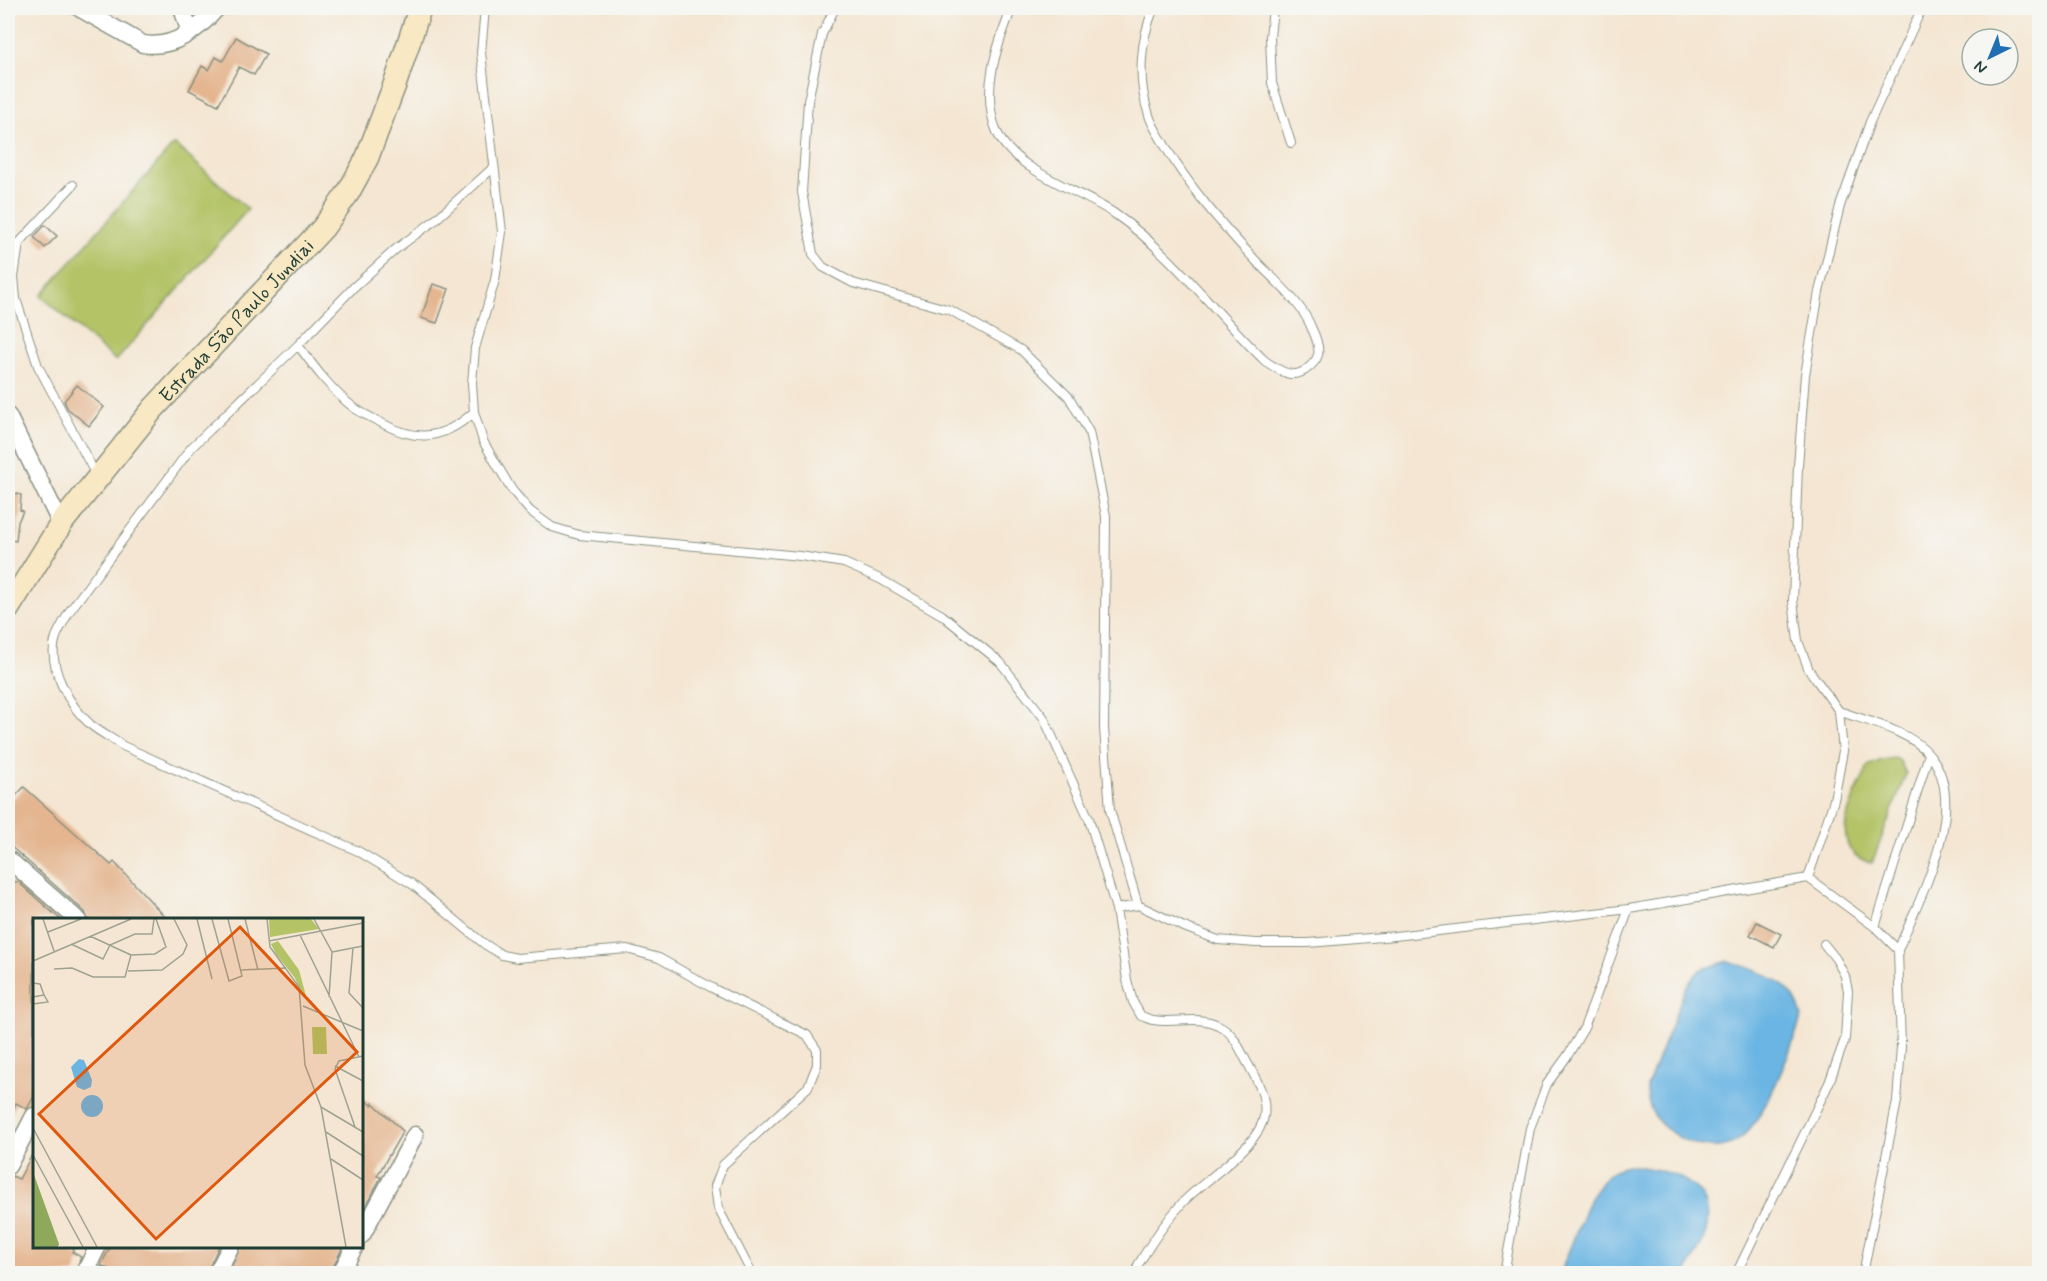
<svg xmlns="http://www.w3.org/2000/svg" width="2047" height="1281" font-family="Mynerve,sans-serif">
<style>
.green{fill:#b3c366;stroke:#69804d;stroke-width:1.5}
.water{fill:#6bb5e3;stroke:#45798c;stroke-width:1.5}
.building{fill:#e4b58f}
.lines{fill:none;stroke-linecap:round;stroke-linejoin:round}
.service-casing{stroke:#8a9283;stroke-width:10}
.minor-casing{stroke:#8a9283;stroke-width:19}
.secondary-casing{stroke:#8a9283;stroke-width:25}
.service{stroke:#fff;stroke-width:8}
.minor{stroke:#fff;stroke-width:16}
.secondary{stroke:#f8e8c3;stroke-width:22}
.labels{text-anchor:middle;stroke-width:4.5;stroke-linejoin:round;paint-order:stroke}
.street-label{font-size:20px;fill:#1f3d34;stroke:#f6f6f2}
.inset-road{fill:none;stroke:#9fa293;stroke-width:1.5}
.view{fill:#de580e;fill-opacity:0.15;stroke:#de580e;stroke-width:3}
.inset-edge{fill:none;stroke:#1f3d34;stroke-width:3}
</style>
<rect width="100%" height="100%" fill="#f6f6f2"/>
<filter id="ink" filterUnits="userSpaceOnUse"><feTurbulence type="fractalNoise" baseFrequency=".0167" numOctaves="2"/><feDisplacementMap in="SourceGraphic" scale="12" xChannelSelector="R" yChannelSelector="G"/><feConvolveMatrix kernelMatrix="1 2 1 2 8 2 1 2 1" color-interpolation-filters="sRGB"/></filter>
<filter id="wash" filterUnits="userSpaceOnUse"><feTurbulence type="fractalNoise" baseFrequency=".008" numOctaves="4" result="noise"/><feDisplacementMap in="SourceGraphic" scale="24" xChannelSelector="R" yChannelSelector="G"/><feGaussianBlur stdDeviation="1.35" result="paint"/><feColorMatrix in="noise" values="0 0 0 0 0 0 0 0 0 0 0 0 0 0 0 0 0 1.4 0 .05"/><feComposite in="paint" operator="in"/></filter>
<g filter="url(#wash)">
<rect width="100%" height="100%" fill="#f4e6d2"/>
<path class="green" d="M174,144l74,65 -132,152 -75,-65z
M1895,758l5,3 6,13 -34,89c-6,-2 -13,-4 -17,-8 -24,-24 3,-63 13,-89l14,-6z"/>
<path class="water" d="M1728,961c22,7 47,14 63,32 5,6 8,15 11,22 -10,32 -37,107 -65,126 -18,12 -46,5 -62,-6 -18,-12 -29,-26 -28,-48l39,-100 14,-17z
M1626,1165c38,4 92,15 80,66 -3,14 -14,29 -20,42h-126l30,-75 17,-23z"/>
<g id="blocks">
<path class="building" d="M236,37l30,17 -12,21 -15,-8 -21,38 -29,-15 13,-24 7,4 7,-13 7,4z
M45,225l12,11 -12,12 -11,-11z
M433,284l16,5 -12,34 -16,-5z
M77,385l27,22 -15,19 -21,-17 -4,-8z
M8,491l13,4 -1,15 3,1 -5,11 -2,19 -6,-1 -2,6z
M24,787l87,78 3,-3 54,58h-80l-3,-8 -77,-68v-40z
M8,882h10l43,38h-27v176l-7,13 -11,-6 -8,17z
M1757,922l24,12 -7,13 -24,-12z
M362,1098l10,7 1,-2 30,28 -26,45 4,1 -19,37z
M34,1151v95h41l-3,6 9,5 -7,17h-66v-89l4,-9 7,3z
M111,1246h108l-13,28h-95l-3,-5 -7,-4z
M241,1246h102l-13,28h-102z"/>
</g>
</g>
<g filter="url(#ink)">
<use href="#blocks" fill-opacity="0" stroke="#8a9283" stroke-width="1.5"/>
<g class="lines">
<g class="service-casing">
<path id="service" d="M485,8l-4,45 21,179 -7,48 -20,68 -3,35 2,29 9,29 11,19 18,30 18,21 22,16 27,8 221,21 44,7 36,16 62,36 58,47 44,56 45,101 27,90 11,71 6,22 8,14c4,1 9,4 13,4 20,4 44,-5 64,5 16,7 22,25 30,39 9,16 19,33 16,52 -5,31 -59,63 -81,86 -17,19 -32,41 -45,63l-1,9
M835,8l-13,26 -14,67 -6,91 11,62 10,13 30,16 97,27 71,40 48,47 20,35 17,84 -2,212 6,82 28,95
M1012,8c-15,37 -32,84 -15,124 16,38 84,59 118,82 58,40 100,99 150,147 8,5 19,14 29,13 9,0 21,-10 24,-19 2,-7 -3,-20 -6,-26 -10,-26 -36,-47 -55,-67 -36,-38 -70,-77 -96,-123 -4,-7 -10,-16 -12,-24 -12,-34 -9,-75 5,-107
M1273,8l-3,29 2,46 19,60
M494,167l-60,54 -38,28 -42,38 -56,58 -107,103 -122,164c-4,8 -10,17 -13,25 -10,29 14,70 35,88 10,8 22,14 32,21l235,105 54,33 71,59 19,12 15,3 110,-9 32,9 53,30 95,47 10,15v15l-9,22 -85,78 -8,21 3,22 34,66
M73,185l-54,58 -5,34 2,22 22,67 58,109
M298,345c16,22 33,45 55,62 8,6 17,10 25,14 37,21 64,20 96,-9
M1839,711c27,10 72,20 91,44 41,51 -11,144 -32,195
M1808,878l26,-78 9,-49 -4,-40 -30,-41 -11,-29 -5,-40 5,-135 7,-91 14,-83 21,-86 30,-84 52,-114
M1116,909l22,-4 46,22 34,13 38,3h52l87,-7 234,-27
M1875,927l54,-173
M88,1265l17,9
M1504,1274l26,-146 17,-44 21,-29 16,-27 45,-119 179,-31 67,49 23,23 3,97 -4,54 -34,173
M1736,1274l93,-191 16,-44 3,-48 -3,-15 -9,-17 -12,-15"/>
</g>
<g class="minor-casing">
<path id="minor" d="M79,8l64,36c30,5 55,-14 74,-36
M182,8l8,25
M8,416l53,108
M8,859l70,61
M8,1166l26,-50
M362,1235l53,-100
M84,1274l14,-28
M216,1274l15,-28
M340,1274l15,-28"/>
</g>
<g class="secondary-casing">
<g id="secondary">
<path id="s1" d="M8,609l53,-85 92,-115 170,-181 25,-35 19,-35 29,-77 24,-73"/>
</g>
</g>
<use href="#service" class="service"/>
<use href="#minor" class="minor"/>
<use href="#secondary" class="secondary"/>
</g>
</g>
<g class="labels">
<g class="street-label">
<text dy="7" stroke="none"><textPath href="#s1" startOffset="369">Estrada São Paulo Jundiai</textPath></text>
</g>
</g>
<g transform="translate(33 918)">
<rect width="330" height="330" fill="#f4e6d2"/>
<path d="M236,1h42l8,10 -49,8zM245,23l21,29 7,26 -3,1 -8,-19 -19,-24 -5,-10zM279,109h14l1,27h-14z" fill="#b3c366"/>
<path d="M0,254l26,72 -1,3h-25z" fill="#8ea95b"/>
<path d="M46,141l5,1 8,20 -1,7 -7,3 -7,-3 -6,-20zM48 188a11 11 0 1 1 22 0a11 11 0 1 1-22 0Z" fill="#6bb5e3"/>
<path class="inset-road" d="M10,1l11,32M164,1l15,60M179,1l17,62 13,-5 -14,-57M212,1l13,51M234,1l3,28 29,40 6,78 16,42 25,140M281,1l18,33 -3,45M15,14l33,-13M267,17l59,122M236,23l94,-18M38,26l32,15 7,-14 25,-11h17l2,-15M320,30l-4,45 14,15M299,34l31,-6M98,37l24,-1 11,-7 -10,-28M0,43l98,-42M21,51l18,-1 21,9h32l6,-22 -41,-19M208,52l45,-2M95,53l34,-1 21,-16 4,-9 -13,-26M0,65l7,1 4,11 -11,2M0,86l15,-2 -4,-7M270,88l60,25M302,148l28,15M288,189l42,25M322,209l-20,-58 4,-8 24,-5M0,210l64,119M293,214l37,24M0,237l50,92M298,241l32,21"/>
<path class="view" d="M207,9l117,125 -201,187 -117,-125z"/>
<rect width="330" height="330" class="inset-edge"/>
</g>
<rect width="2047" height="1281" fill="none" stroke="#f6f6f2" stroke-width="30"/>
<g transform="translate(1990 57) rotate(223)"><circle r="28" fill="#f6f6f2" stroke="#a0aca6" stroke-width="1.5"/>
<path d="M0-4.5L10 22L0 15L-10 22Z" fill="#1f6fb2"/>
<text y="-9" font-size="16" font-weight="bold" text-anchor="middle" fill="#1f3d34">N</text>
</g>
</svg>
